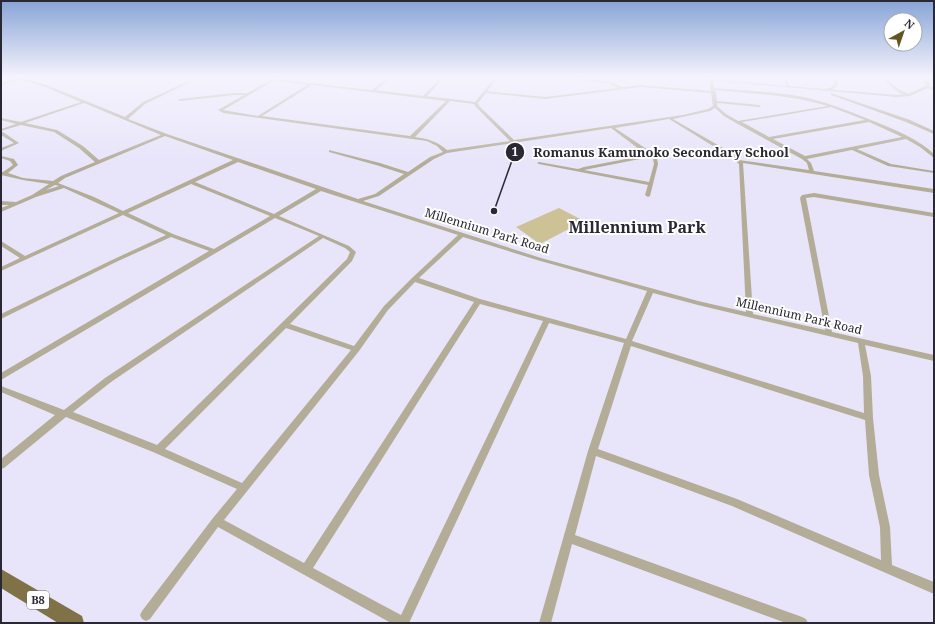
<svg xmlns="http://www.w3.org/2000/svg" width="935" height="624" font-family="'Noto Serif',serif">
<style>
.green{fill:#cdc196}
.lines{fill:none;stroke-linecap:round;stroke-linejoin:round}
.minor{fill:#b3ad97;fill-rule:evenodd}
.tertiary{fill:#b3ad97;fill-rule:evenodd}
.trunk{fill:#7e7246;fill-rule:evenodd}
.labels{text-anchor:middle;stroke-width:4;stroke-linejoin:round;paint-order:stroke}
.shield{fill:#fff;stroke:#6b6872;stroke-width:1}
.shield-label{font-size:11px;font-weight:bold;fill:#2b2835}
.street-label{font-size:12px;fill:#2b2835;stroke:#fff}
.district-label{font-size:16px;font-weight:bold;fill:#2b2835;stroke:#fff}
.leader{fill:none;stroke:#2b2835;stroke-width:1.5}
.callout-dot{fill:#2b2835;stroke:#fff;stroke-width:1.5}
.mark-label{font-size:12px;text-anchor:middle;font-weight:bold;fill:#fff}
.callout-label{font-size:13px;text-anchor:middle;font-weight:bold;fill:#2b2835;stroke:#fff;stroke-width:4;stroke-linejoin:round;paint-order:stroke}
</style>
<rect width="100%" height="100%" fill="#e8e4fa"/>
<path class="green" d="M559,208l25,13 -44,23 -24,-17z"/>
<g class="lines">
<path class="minor" d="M12,77h5l30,8 78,32 18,-15 54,-25h4l-56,27 -17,15 39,15 191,65 17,-5 29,-20 -28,-9 -47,-13v-2l51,13 28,9 22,-15 13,-5 -6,-6 -10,-5 -204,-28 -5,-3 26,-15h-10l-54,6 -2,-1 2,-1 54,-6h13l23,-13 -20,-2 -2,-1h9l115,13 16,-13h4l-16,13 47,6 18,-19h4l-18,19 48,6 20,-25h4l-12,14 58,6 74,-9 -11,-5 -57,-5 -2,-1 60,4 13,6 19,-2 70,6 -2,-11 2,-1 2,1 1,8c33,3 66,3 98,11 24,6 46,16 69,25 19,8 38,16 53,30v4l-14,-11 -14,-8 -49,10 34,15 43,7v2l-46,-7 -36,-16 -45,9 4,4 3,8 120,18v4l-191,-30 10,151 72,16 -25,-132 2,-3 12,-2 120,20v4l-120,-20 -8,1 26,134 102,23v6l-69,-16 6,31 2,42 6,57 11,52 2,38 42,17v12l-202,-88 -136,-50 -21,79 227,82 4,2 2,4h-22l-214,-79 -21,79h-12l49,-172 36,-108 -75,-20 -140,300h-18l-173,-96 -68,92 -4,2 -4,-2 -2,-4 2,-4 71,-93 24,-29 -84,-37 -87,-35 -62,51 -3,1v-10l54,-44 -54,-23v-6l63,24 41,-32 214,-142 -44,-18 -274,162v-7l208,-122 -38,-14 -55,25 -115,57v-5l111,-54 54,-25 -43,-20 -122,56v-4l19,-9 -19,-12v-5l24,15 94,-43 -55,-25 -28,9 -35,15v-4l8,-3h-8v-4l15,1 16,-7 17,-11 -26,-4 -22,-5v-3h2l10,-7 -3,-4 -9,-3v-2l13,3 4,6 -10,8 15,5 30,3 8,-5 34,-14 -16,-14 -25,-16 -33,-7 -20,6v-2l15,-5 -15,-4v-2l20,4 60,-20 -36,-15 -24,-7 -20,5v-2l16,-4zM274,81l33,4 -49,31 -35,-6zM312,85l134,16 -36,35 -148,-20zM641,87l70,6 2,13 -5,3 -25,6 -169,25 -35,-34 -1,-3 8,-10 59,6zM715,90c38,4 76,5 113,16l-90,15 -12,-7 -9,-8v-3l42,4 2,-1 -2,-1 -42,-4 -1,-9zM450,101l24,3 2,3 34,34 -63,9c-10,-9 -19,-11 -32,-13zM84,103l77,32 -62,25 -16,-14 -26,-16 -32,-7zM831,107l34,13 -96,17 -27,-15zM715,108l9,8 12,7 66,36 5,4 2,7 -70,-10 -4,-5 -62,-36 37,-8zM669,119l62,38 8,7 7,148 -48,-11 -157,-43 -178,-57 16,-5 55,-37 13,-6 164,-25 36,27 -63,12 -6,2 -39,-7 -2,1 2,1 109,21 -3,10 3,2 2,-1 8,-32 -1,-6 -3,-4 -39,-26zM869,122l33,15 -97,19 -32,-17zM165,136l68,24 -110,51 -29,-14 -36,-14 7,-5zM650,157l3,2 1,5 -5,18 -65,-12zM238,162l78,27 -42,25 -79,-32zM191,184l79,32 -56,33 -41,-15 -45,-21zM55,185l4,1 -13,4zM321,191l137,44 -46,43 -28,28 -30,40 -64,-22 62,-63 4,-9 -7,-6 -70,-30zM463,237l74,23 110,31 -21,48 -146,-40 -61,-21zM323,238l22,10 5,4 -3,7 -190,186 -84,-33 38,-30zM415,282l59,20 -170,261 -80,-43 135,-169 29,-41zM653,293l45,12 160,38 5,33 1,37 -232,-72zM480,304l63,17 -142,294 -88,-47zM286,328l65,22 -109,133 -77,-34zM631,346l234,74 4,55 11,52 1,33 -144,-61 -139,-50z
M733,77h4v6l-3,-1z
M782,77h4l4,11h-2z
M831,77h4l3,4v4l-6,5 -9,1v-2l7,-1 4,-3v-4z
M881,77h4l13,12 13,6c-10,3 -23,-11 -30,-18z
M925,78l9,1v2l-10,-1z
M927,86l7,2v2l-8,-2z
M1,132h2l16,11 -18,8v-3l13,-5 -13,-8z"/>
<path class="tertiary" d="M670,77h13l214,18 11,-1 17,-8 1,-2 -6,-7h4l6,7 -2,4 -18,8 -13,1z
M831,93l79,27 24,11v3l-28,-12 -75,-27z"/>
<path class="trunk" d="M1,569l81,47 2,7h-26l-57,-35z"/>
</g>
<linearGradient id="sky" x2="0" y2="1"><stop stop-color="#87a4d6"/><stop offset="0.47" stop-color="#f5f3fd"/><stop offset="1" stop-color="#f5f3fd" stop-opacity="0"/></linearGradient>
<rect width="935" height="164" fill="url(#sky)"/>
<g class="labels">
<rect class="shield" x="27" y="591" width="22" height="18" rx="3"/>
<g class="shield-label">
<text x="38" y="604">B8</text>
</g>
<g class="street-label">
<text transform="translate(487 231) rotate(17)" y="4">Millennium Park Road</text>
<text transform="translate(799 316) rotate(13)" y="4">Millennium Park Road</text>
</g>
<g class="district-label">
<text x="637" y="233">Millennium Park</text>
</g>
</g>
<path class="leader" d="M494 211L515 152"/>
<g class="callout-dot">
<circle cx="494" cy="211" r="4"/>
<circle cx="515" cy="152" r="10"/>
</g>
<g class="mark-label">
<text x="515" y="156">1</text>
</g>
<g class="callout-label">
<text x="661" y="157">Romanus Kamunoko Secondary School</text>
</g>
<rect width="935" height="624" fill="none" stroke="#2b2835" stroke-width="4"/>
<g transform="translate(903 32) rotate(40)"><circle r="19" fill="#ffffff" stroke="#aaa9ae"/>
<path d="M0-3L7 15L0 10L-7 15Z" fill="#635522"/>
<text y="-6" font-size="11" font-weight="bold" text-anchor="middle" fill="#2b2835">N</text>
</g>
</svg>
